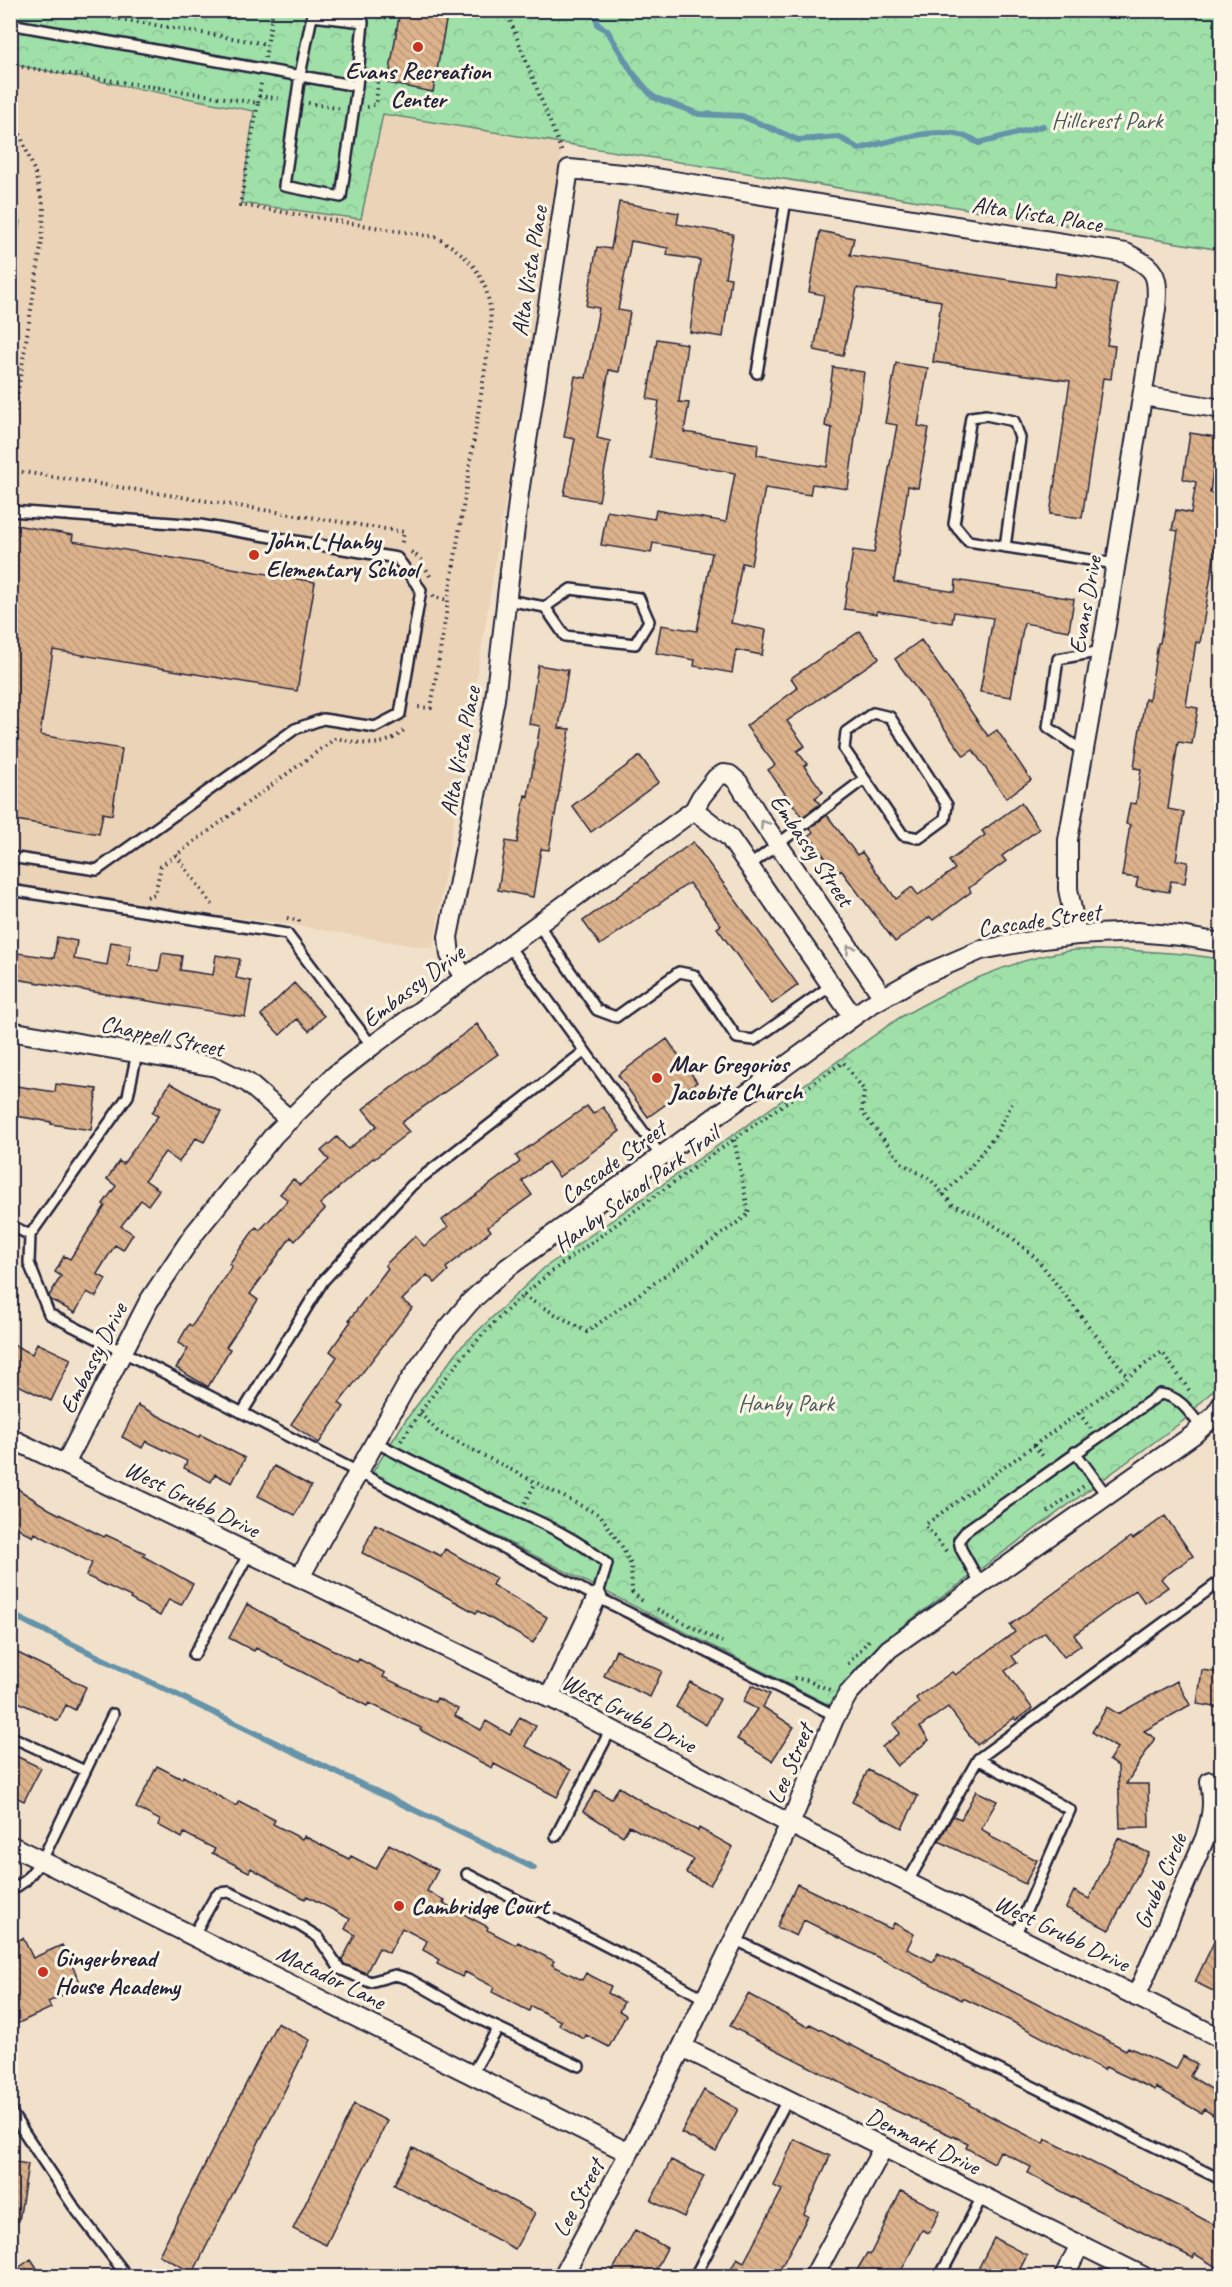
<svg xmlns="http://www.w3.org/2000/svg" width="1232" height="2287" font-family="Caveat,sans-serif">
<style>
.built{fill:#ebd3b7}
.green{fill:#9fe0a9;stroke:#608172;stroke-width:1.5}
.park{fill:url(#park-crowns);stroke:#608172;stroke-width:1.5}
.lines{fill:none;stroke-linecap:round;stroke-linejoin:round}
.stream{stroke:#6593a9;stroke-width:6}
.building{fill:url(#building-back-hatch);stroke:#22223b;stroke-width:1.5}
.service-casing{stroke:#22223b;stroke-width:14}
.minor-casing{stroke:#22223b;stroke-width:22}
.path{stroke:#22223b;stroke-width:4;stroke-dasharray:1.5 4.5;stroke-linecap:butt}
.service{stroke:#fcf5e5;stroke-width:9}
.minor{stroke:#fcf5e5;stroke-width:18}
.oneway{stroke:#9a9698}
.poi-dot{fill:#c8321e;stroke:#fcf5e5;stroke-width:2}
.labels{text-anchor:middle;stroke-width:6;stroke-linejoin:round;paint-order:stroke}
.poi-label{font-size:24px;font-weight:bold;fill:#22223b;stroke:#fcf5e5;text-anchor:start}
.park-label{font-size:24px;fill:#485b5c;stroke:#fcf5e5}
.street-label{font-size:24px;fill:#22223b;stroke:#fcf5e5}
</style>
<defs>
<pattern id="park-crowns" width="20" height="18" patternUnits="userSpaceOnUse" patternTransform="scale(1.5)"><rect width="20" height="18" fill="#9fe0a9"/><path d="M2 6a3 3 0 1 1 6 0M12 15a3 3 0 1 1 6 0" fill="none" stroke="#89c092"/></pattern>
<pattern id="building-back-hatch" width="6" height="6" patternUnits="userSpaceOnUse" patternTransform="scale(1.5)"><rect width="6" height="6" fill="#dcb28c"/><path d="M-1 5l2 2M0 0l6 6M5-1l2 2" fill="none" stroke="#bc997a"/></pattern>
</defs>
<rect width="100%" height="100%" fill="#f2e1ca"/>
<filter id="ink" filterUnits="userSpaceOnUse"><feTurbulence type="fractalNoise" baseFrequency=".0167" numOctaves="2"/><feDisplacementMap in="SourceGraphic" scale="12" xChannelSelector="R" yChannelSelector="G"/><feConvolveMatrix kernelMatrix="1 2 1 2 8 2 1 2 1" color-interpolation-filters="sRGB"/></filter>
<g filter="url(#ink)">
<path class="built" d="M11,64l244,47 -14,92 120,16 21,-105 181,29 -130,806 -158,-27 -264,-31z"/>
<path class="green" d="M11,219l9,2 -9,65 -1,-67z"/>
<path class="park" d="M10,11h1211v239l-838,-136 -22,105 -120,-16 13,-92 -243,-47z
M1127,950l57,4 37,5v423l-38,39 -301,220 -26,28 -21,39 -463,-235 33,-52 55,-73 84,-80 355,-250c53,-30 107,-57 168,-67 19,-3 41,0 60,-1z"/>
<g class="lines">
<path class="stream" d="M595,10l3,15 9,5 25,42 21,25 46,17 43,2 56,24 41,-3 20,12c33,-8 90,-28 120,-6l64,-17
M10,1614l524,254"/>
</g>
<path class="building" d="M400,10h48l-15,82 -45,-9z
M619,202l60,11 -2,11 56,10 -8,43 6,1 -8,59 -33,-5 10,-72 -33,-5 1,-7 -37,-7 -13,69 12,2 -11,60 -10,-2 -12,68 13,3 -11,60 -35,-6 11,-56 -11,-2 11,-61 11,2 13,-70 -13,-2 11,-59 14,2z
M820,231l34,7 -4,17 204,32 2,-14 61,10 -10,62 8,1 -4,33 -8,-1 -21,140 -32,-4 20,-133 -137,-19 8,-61 -84,-13 -14,68 -29,-6 10,-55 -15,-3z
M657,339l30,5 -8,58 10,1 -5,29 74,12 -1,11 70,12 5,-39 -7,-2 8,-59 31,5 -16,117 -36,-5 -2,11 -45,-7 -14,77 -9,-2 -11,60 35,7 -4,25 -26,-5 -4,23 -38,-7 1,-6 -39,-7 5,-28 36,6 15,-78 -59,-10 -2,10 -50,-8 6,-34 47,8 2,-9 70,12 9,-49 -85,-15 9,-57 -12,-2z
M896,363l32,5 -10,58 11,2 -11,60 -10,-2 -14,96 61,10 1,-12 118,19 -5,32 -45,-8 -13,74 -31,-5 13,-74 -39,-6 -2,11 -75,-12v3l-33,-5 9,-59 21,3 23,-128 -12,-2z
M1190,433l31,5v25l-7,-1 -4,31 11,2v45l-4,-1 -17,104 -4,-1 -10,64 12,2 -6,36 -14,-2 -10,67 16,3 -8,48 12,2 -3,21 -14,-2 -2,11 -33,-5 2,-9 -16,-2 8,-51 -4,-1 4,-21 6,1 5,-35 -7,-1 3,-22 8,-47 4,1 9,-57h2l18,-112 -6,-1 4,-20 15,3 5,-31 -13,-3z
M10,524l63,11 -1,6 243,41 -18,109 -244,-41 -13,85 82,14 -10,66 -9,-2 -4,21 -89,-15z
M860,631l19,27 -92,63 18,25 -8,5 10,13 -3,2 19,26 -8,6 5,6 -18,13 -34,-47 7,-5 -29,-39 52,-38 -7,-10z
M921,640l67,96 9,-6 34,50 -25,18 -33,-48 -9,6 -69,-97z
M538,665l30,5 -9,58 11,1 -21,121 -8,-1 -8,48 -35,-7 8,-49 11,2 8,-48 3,1 12,-70 -11,-2z
M640,756l19,26 -68,50 -19,-26z
M1021,803l18,26 -37,27 4,5 -37,27 2,4 -38,28 -3,-3 -35,25 -54,-72 -4,4 -28,-39 4,-3 -3,-4 17,-13 30,40 5,-3 34,47 16,-12 6,8 37,-26 -6,-8 36,-26 -3,-4z
M693,842l105,143 -26,19 -55,-76 4,-3 -32,-42 -89,62 -17,-24z
M57,937l20,4 -3,18 33,6 4,-23 20,3 -3,21 31,5 3,-18 20,3 -2,14 33,5 3,-20 24,4 -4,19 15,3 -6,36 -235,-39v-26l44,6z
M294,983l30,33 -15,15 -12,-12 -17,16 -19,-20z
M477,1024l21,30 -97,69 8,9 -35,27 -1,-1 -53,46 5,5 -30,32 -4,-4 -41,57 8,6 -32,47 4,2 -22,38 -32,-19 12,-19 -10,-6 11,-19 3,2 40,-60 -3,-2 27,-37 4,3 28,-30 -8,-6 13,-15 7,6 29,-25 -8,-9 16,-14 11,12 29,-23 -14,-17z
M667,1039l30,43 -49,35 -30,-42z
M170,1083l51,29 -17,30 -8,-4 -17,24 -14,-10 -20,28 14,10 -11,15 -7,-5 -20,26 12,8 -10,16 -8,-5 -18,29 9,5 -10,18 -9,-5 -12,21 -24,-13 -2,-4 12,-20 -6,-4 9,-16 6,3 35,-53 -2,-2 13,-18 -9,-7 12,-18 4,3 35,-48 -6,-3z
M56,1084l41,5 -6,41 -40,-6v-2l-41,-7v-30l45,7z
M587,1106l6,8 10,-7 17,24 -61,46 -11,-15 -26,19 10,14 -44,32 3,4 -45,37 2,3 -13,12 -8,-8 -25,25 10,8 -73,95 5,4 -25,36 -28,-19 46,-67 -7,-6 21,-30 -2,-1 39,-52 -3,-3 30,-29 9,10 24,-19 -6,-7 78,-58 -4,-6z
M10,1343l22,11 5,-11 34,16 -20,42 -41,-20z
M138,1405l61,32 2,-2 44,23 -13,25 -17,-9 -4,8 -27,-14 3,-7 -41,-20 -4,7 -20,-11z
M274,1466l37,20 -16,29 -37,-19z
M10,1484l39,25 55,28 2,-2 39,18 -2,3 50,28 -12,21 -12,-6 -9,17 -30,-17 1,-2 -45,-21 6,-13 -57,-30 -2,4 -23,-14z
M1165,1516l28,40 -32,23 7,8 -23,16 -9,-13 -62,45 7,10 -17,12 -19,-25 -33,24 5,7 -12,8 27,37 -16,12 -2,-2 -37,27 -29,-38 -28,20 9,13 -32,26 -15,-19 18,-14 -7,-9 26,-21 -3,-5 36,-26 3,3 60,-43 -5,-7 121,-88 2,2z
M375,1524l66,32 4,-7 51,29 -4,7 55,32 -14,26 -55,-32 -2,2 -64,-35 -50,-25z
M247,1604l41,23 69,35 2,-3 26,14 -2,4 52,25 2,-4 21,11 -3,7 26,14 5,-9 24,14 10,-18 16,9 -11,20 46,24 -14,27 -63,-33 -2,4 -72,-38 1,-2 -52,-25 -2,3 -111,-58 -2,3 -25,-13z
M10,1649l76,38 -11,23 -9,-5 -8,16 -48,-23z
M616,1650l46,21 -12,26 -46,-21z
M1202,1670l19,3v35l-24,-4z
M1177,1681l13,24 -46,26 11,7 -29,46h22l1,43 -29,1 -2,-62 -9,-6 8,-12 -25,-16 15,-25 11,7z
M690,1682l30,17 -14,26 -30,-18z
M752,1685l18,9 -7,13 31,20 -22,34 -35,-22 20,-30 -14,-7z
M10,1753l31,15 -17,33 -14,-7z
M157,1766l25,13 1,-3 53,30 3,-5 36,19 -2,4 29,15 2,-3 45,23 2,-3 25,13 13,-25 49,26 -11,21 18,10 -2,2 45,24 -1,3 29,15 2,-3 36,19 -2,4 30,15 4,-7 25,13 -3,7 16,9 -5,9 7,4 -17,32 -23,-12 -2,4 -25,-14 2,-4 -30,-15 -2,5 -37,-19 2,-5 -29,-15 -3,5 -25,-13 2,-5 -16,-9 4,-9 -25,-13 -13,25 -10,-5 -13,25 -22,-9 -2,-4 13,-25 -10,-6 5,-10 -43,-23 -2,3 -54,-31 -2,4 -37,-19 3,-4 -31,-16 -2,5 -24,-13 2,-5 -24,-12z
M868,1770l50,26 -16,32 -50,-26z
M619,1787l30,19 49,25 1,-3 34,19 -23,38 -24,-12 7,-14 -64,-33 -6,10 -40,-25 13,-21 15,9z
M976,1791l21,10 -16,28 9,5 -1,2 48,24 -12,24 -86,-43 14,-25 8,3z
M1118,1838l31,15 -40,77 -43,-22 8,-17 15,8z
M797,1884l94,45 3,-6 20,11 -7,15 26,13 5,-9 188,97 2,-3 48,22 7,-13 14,8 -7,12 31,19v25l-17,-11 -3,4 -45,-26 -1,3 -49,-23 -2,3 -93,-49 -48,-23 -1,2 -158,-80 -8,16 -19,-9z
M1221,1927v68l-26,-13z
M23,1938l10,20 29,-13 20,41 -34,16 3,6 -41,19v-83z
M748,1994l60,33 2,-3 116,60 44,19 -1,2 75,39 2,-5 175,89v42l-26,-16 -2,4 -121,-61 -44,-24 3,-6 -31,-16 -6,12 -28,-15 2,-5 -76,-34 -162,-83z
M277,2023l33,17 -117,233 -34,-18z
M704,2090l34,19 -22,42 -35,-18z
M354,2104l33,17 -61,124 -33,-16z
M794,2139l36,17 -26,58 4,2 -32,61h-49l10,-19 7,4 38,-72 -8,-4z
M413,2148l122,65 -20,36 -121,-64z
M671,2160l33,16 -20,41 -33,-16z
M10,2161l18,3 -9,57h-9z
M901,2191l39,20 -11,22 -7,-3 -24,47h-45l14,-24 3,2z
M635,2230l32,18 -15,29h-43z
M994,2238l33,17 -11,22h-42z
M31,2259l12,18h-33v-3z"/>
<g class="lines">
<g class="service-casing">
<path id="service" d="M312,16l51,6 -6,64 -16,111 -57,-11 16,-111z
M10,24l347,62
M757,373l29,-173
M10,511l190,14 197,33 24,32 -21,124 -25,13 -52,-8 -28,10 -198,141 -87,-13
M1005,547l15,-109 -6,-17 -28,-6 -15,2 -17,107 14,17c49,8 99,15 148,23
M507,600l38,7 26,-18 68,9 10,23 -14,23 -70,-8 -20,-29
M873,713l17,4 57,88 -2,14 -26,19 -16,-3 -59,-86 2,-17z
M1084,752l-36,-25 10,-68 44,-8
M749,866l115,-87
M10,890l277,44 85,112
M538,924l59,86 19,7 63,-45 15,3 43,63 17,2 78,-55
M508,945l153,211
M137,1053l-9,43 -98,139 -1,28 20,51 309,158 239,125 239,119
M10,1225l20,10
M242,1413l81,-132 89,-96 173,-134
M375,1442c37,19 74,38 111,56 42,19 87,36 121,66l-10,33
M1075,1452l32,44
M981,1585l-20,-36 -2,-9 8,-10 193,-136c20,2 30,19 42,34
M194,1655l55,-102
M10,1736l75,35
M978,1759l92,51 -55,126
M556,1836l55,-107
M467,1874l184,95 54,30
M907,1883l71,-124 244,-179
M10,1891l15,-10 17,-21 71,-146
M193,1936l22,-39 4,-4 10,-1 68,32 21,13 22,32 30,13 25,-7 14,4 68,39 102,48
M734,1939l488,241
M472,2074l26,-46
M10,2089v2
M10,2111l64,96 53,69
M695,2276l92,-176
M940,2276l42,-79"/>
</g>
<g class="minor-casing">
<path id="minor" d="M1143,396l79,13
M694,810l35,27 124,180
M464,977l-14,-22 -2,-18 47,-238 24,-206 50,-324 74,7 483,77c31,16 33,22 30,56l-50,316 -38,215v49l9,46
M10,1031l206,36 32,16 42,37
M10,1438l551,265 229,121 432,215
M65,1464l84,-163 45,-67 80,-99 61,-60 37,-29 322,-236 7,-13 15,-19 7,-4 7,1 8,7 21,35 124,180
M300,1577l108,-194 30,-43 32,-38 37,-34 361,-262 55,-31 58,-25 54,-10 42,-5 60,-3 44,4 41,7
M549,1698l48,-101
M10,1845l619,308
M1136,1997l69,-159c7,-22 9,-34 5,-57
M682,2047l461,229
M563,2276l66,-123 53,-106 108,-223 44,-105 14,-25 41,-45 304,-214 21,-19 8,-12
M814,2276l69,-128
M1064,2276l16,-31"/>
</g>
<path class="path" d="M66,10l201,34
M506,10l57,145
M265,58l8,-48
M10,65l248,38 -18,102 195,32c43,21 60,53 55,101l-59,370 -14,-1 -1,2
M259,96l24,3
M258,103l3,-20
M308,103l34,6
M367,107l9,-3 2,-24h-7
M10,441l32,-200 2,-33 -10,-38 -23,-59 5,-45
M10,470l394,62 -3,15
M10,484l3,-14
M411,552l10,7 10,19
M433,595l1,2 14,3
M176,855l38,52
M147,897l8,-3 6,-28 175,-128c25,6 49,12 69,-9
M287,918l12,3v5
M943,1195l28,-29 25,-32 16,-30
M523,1296l64,36 162,-118 -15,-75
M420,1413l18,19 163,84 21,31 9,18 1,27 13,11
M1079,1413l12,16
M401,1441c36,-56 81,-112 133,-155 25,-21 53,-40 80,-60 75,-56 152,-109 229,-164l21,28 -2,22 41,52 27,15 23,26 19,7 36,22 30,26 90,117
M1034,1445l11,14
M525,1503l11,-21
M1048,1512l37,-27
M946,1551l-21,-26 237,-173 27,38
M657,1609l65,33
M848,1664l23,-26
M794,1678l12,2 24,10"/>
<use href="#service" class="service"/>
<use href="#minor" class="minor"/>
</g>
<defs><path id="oneway-chevron" d="M-2-3.5L2.5 0L-2 3.5" fill="none" stroke-width="1.6" stroke-linecap="round" stroke-linejoin="round" transform="scale(1.5)"/></defs>
<g class="oneway">
<use href="#oneway-chevron" transform="translate(764 824) rotate(-124)"/>
<use href="#oneway-chevron" transform="translate(850 949) rotate(-125)"/>
</g>
</g>
<g class="poi-dot">
<circle cx="418" cy="47" r="6"/>
<circle cx="254" cy="555" r="6"/>
<circle cx="657" cy="1078" r="6"/>
<circle cx="399" cy="1906" r="6"/>
<circle cx="43" cy="1972" r="6"/>
</g>
<g class="labels">
<g class="poi-label">
<text x="418" y="79" text-anchor="middle">Evans Recreation<tspan x="418" dy="28">Center</tspan></text>
<text x="266" y="549">John L Hanby<tspan x="266" dy="28">Elementary School</tspan></text>
<text x="669" y="1072">Mar Gregorios<tspan x="669" dy="28">Jacobite Church</tspan></text>
<text x="411" y="1914">Cambridge Court</text>
<text x="55" y="1966">Gingerbread<tspan x="55" dy="28">House Academy</tspan></text>
</g>
<g class="park-label">
<text x="1107" y="128">Hillcrest Park</text>
<text x="786" y="1411">Hanby Park</text>
</g>
<g class="street-label">
<text transform="translate(1037 214) rotate(9)" y="8">Alta Vista Place</text>
<text transform="translate(529 271) rotate(-81)" y="8">Alta Vista Place</text>
<text transform="translate(1085 605) rotate(-80)" y="8">Evans Drive</text>
<text transform="translate(460 751) rotate(-79)" y="8">Alta Vista Place</text>
<text transform="translate(812 850) rotate(56)" y="8">Embassy Street</text>
<text transform="translate(1039 920) rotate(-8)" y="8">Cascade Street</text>
<text transform="translate(413 986) rotate(-37)" y="8">Embassy Drive</text>
<text transform="translate(162 1036) rotate(12)" y="8">Chappell Street</text>
<text transform="translate(613 1162) rotate(-36)" y="8">Cascade Street</text>
<text transform="translate(636 1189) rotate(-36)" y="8">Hanby School Park Trail</text>
<text transform="translate(93 1358) rotate(-63)" y="8">Embassy Drive</text>
<text transform="translate(192 1499) rotate(26)" y="8">West Grubb Drive</text>
<text transform="translate(629 1713) rotate(27)" y="8">West Grubb Drive</text>
<text transform="translate(790 1764) rotate(-67)" y="8">Lee Street</text>
<text transform="translate(1160 1881) rotate(-67)" y="8">Grubb Circle</text>
<text transform="translate(1062 1933) rotate(26)" y="8">West Grubb Drive</text>
<text transform="translate(331 1977) rotate(26)" y="8">Matador Lane</text>
<text transform="translate(923 2141) rotate(26)" y="8">Denmark Drive</text>
<text transform="translate(578 2198) rotate(-62)" y="8">Lee Street</text>
</g>
</g>
<rect width="1232" height="2287" fill="none" stroke="#fcf5e5" stroke-width="36"/>
<rect x="18" y="18" width="1196" height="2251" fill="none" stroke="#22223b" stroke-width="2" filter="url(#ink)"/>
</svg>
